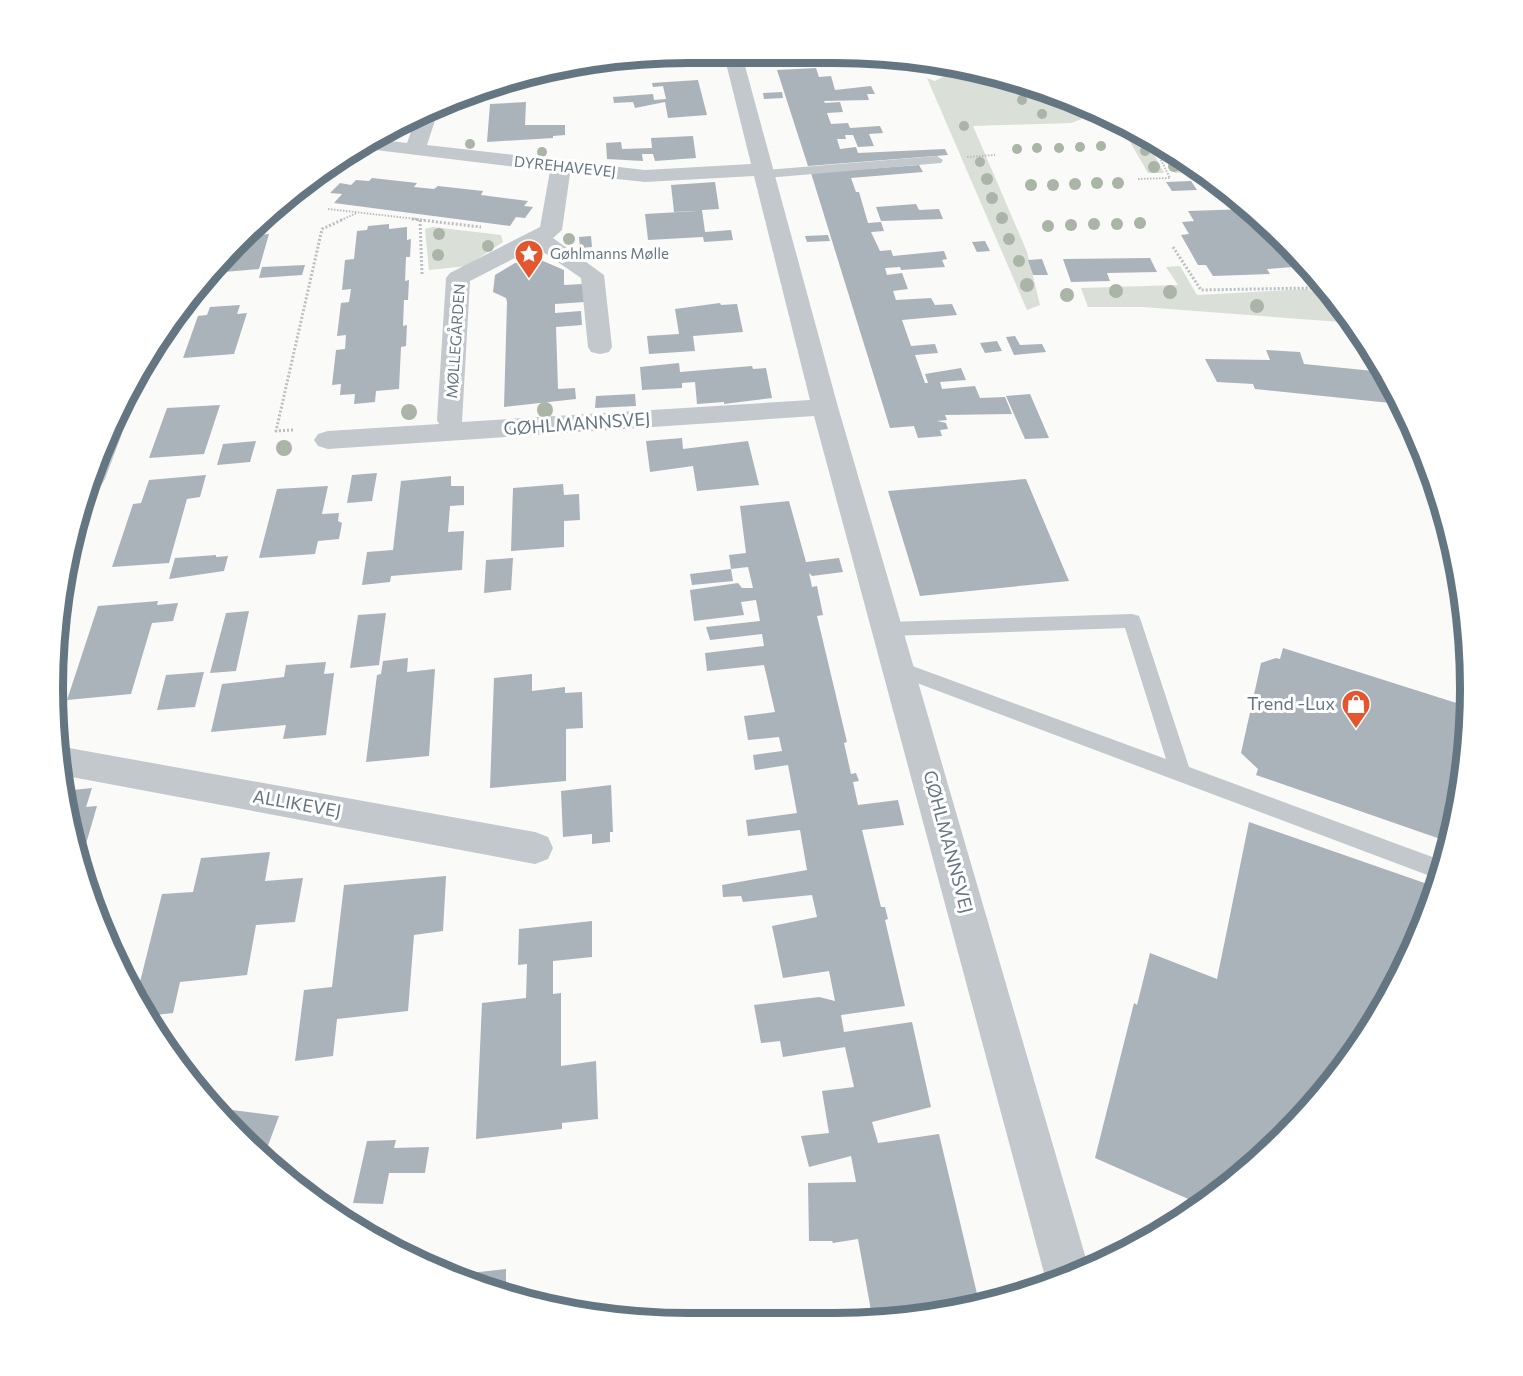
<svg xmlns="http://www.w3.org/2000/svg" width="1523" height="1376" font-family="Commissioner,sans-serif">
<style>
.green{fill:#dadfd7}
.building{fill:#aab3b9}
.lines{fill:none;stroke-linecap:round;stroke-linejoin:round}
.path-far1{stroke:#bbbfc2;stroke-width:2;stroke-dasharray:1.5 1.5;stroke-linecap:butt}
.path{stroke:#bbbfc2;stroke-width:3;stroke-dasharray:2 2;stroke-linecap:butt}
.lane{fill:#c3c8cc;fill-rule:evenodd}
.street{fill:#c3c8cc;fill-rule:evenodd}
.tree{fill:#aab4a7}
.labels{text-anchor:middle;stroke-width:6;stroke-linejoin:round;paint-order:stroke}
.far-street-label{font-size:15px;fill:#657683;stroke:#fff}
.far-poi-label{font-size:15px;fill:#657683;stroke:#fff;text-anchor:start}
.street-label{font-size:18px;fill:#657683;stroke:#fff}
.poi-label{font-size:18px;fill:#657683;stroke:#fff;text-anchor:end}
.rim{fill:none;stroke:#657683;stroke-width:8}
</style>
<rect width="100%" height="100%" fill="#fafaf8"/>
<path class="green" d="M922,63l37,2 104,31 4,7 12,4 3,12 -11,4 -98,3 54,126 13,53 -13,5 -100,-232 8,3 15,-8 -5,-7z
M1119,123l25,13 20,37h-16z
M1159,144l29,15 15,13 -28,1z
M433,227l68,8 2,7 -36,24 -38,4 -4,-41z
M1180,266l17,29 110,-6 28,12 19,22 -211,-16h-55l-7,-19 97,-3 -12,-18z"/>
<path class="building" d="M657,56l-14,7 -18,1 -13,-4z
M771,56l40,2 2,6 -37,2z
M816,68l3,9 12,-1 4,14 36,-4 4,8h-8l2,6 -45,1 1,2 15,-1 3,10 -16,1 4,11 17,-1 2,5 30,-2 3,7 -14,1 5,12 -16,1 -5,-12h-8l1,4h-9l3,10 16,-2 2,6 87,-4 3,6 -140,11 -31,-96z
M698,80l9,35 -39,3 -3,-16 -30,6 -2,-6 -19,1 -1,-6 40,-3 1,6 12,-1 -3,-13 -10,1 -1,-4z
M498,87v8l-24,1v-1z
M782,92l1,6 -19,1 -1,-6z
M526,102l-1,23h40v10l-12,1v2l-66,4 3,-38z
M693,136l3,22 -41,3 -2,-7h-11l1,7 -36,-2 -1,-16 15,-1 1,7 30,-1 -1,-10z
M919,165l4,7 -72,6 5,14h3l9,31 13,-1 3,9 -13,1 9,19 11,-1 2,6 51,-5 3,8 -5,1 3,7 -44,3 -1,-3 -15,1 2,7 15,-2 6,16 -15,2 3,9 35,-2 4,7 17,-1 5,11 -55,5 9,26 24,-2 3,9 -23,2 10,28h3l-3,-9 36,-6 5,12 -26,2 2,7 33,-3 5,12 25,-1 7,17 -67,1 2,5 -10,1 9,2 2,6 -8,1 2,6 -24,2 -4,-12 -24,2 -79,-255z
M372,178l45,5 -3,4 20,2 4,-3 45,5 -2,4 47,6 -4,5 9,1 -8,11 -9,-1 -6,9 -176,-23 8,-9 -12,-1 10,-10 11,2 5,-5 13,1z
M1191,181l6,9 -25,1 -6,-9z
M715,182l4,27 -17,1 3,22 26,-2 2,10 -29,2 -1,-5 -55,3 -3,-26 52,-3 -23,1 -3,-27z
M916,204l3,6 20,-1 4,10 -62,2 -5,-14z
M1249,209l35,29 23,28 -40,3 3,5 -57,2 -7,-11h-8l-17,-30 8,-1 -7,-12 12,-1 -6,-10z
M389,224v5l18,-2v13l4,-1 -1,18h-4l-1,24 4,-1 -1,20h-4l-1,26 4,-1 -1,21 -5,1 -2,42 -23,2 -1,11 -21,2 1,-10 -15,1 1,-11 -9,1 4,-35 9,-1 1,-14 -9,1 4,-33 8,-1 2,-13 -9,1 3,-30 9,-1 3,-28 10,-1 1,-4z
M257,228l-2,7 14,-1 -10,35 -47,4z
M828,235l2,6 -23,1 -2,-6z
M591,236l1,11 -12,1 -1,-11z
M985,241l5,10 -13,1 -5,-10z
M1150,258l7,14 -50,1 3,8 -39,1 -8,-23z
M1042,259l6,16h-15l-5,-15z
M543,261l21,9v15l19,-1 2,18 -30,2v9l26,-2 1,14 -26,2 2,62 17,-1 1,11 -72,8 3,-105 -1,-4 -13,-6 2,-17 20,-12z
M305,265l-3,10 -43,3 3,-11z
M720,303l1,2 16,-1 6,28 -50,4 2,15 -46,3 -2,-18 32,-2 -4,-25z
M240,305l-3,9 10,-1 -13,41 -51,4 15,-42 9,-1 3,-8z
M1015,336l5,9 22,-1 4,8 -32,3 -8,-18z
M997,341l5,10 -17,2 -5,-10z
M1266,350l34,2 4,12 79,8 17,32 -145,-15 -2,-5 -36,-2 -12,-23 65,1z
M679,363l1,9 72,-6 1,3 13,-1 6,30 -48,6v-2l-27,2 -2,-22 -13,1v5l-40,2 -2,-23z
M635,394l1,12 -41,2 1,-12z
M1030,394l19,44 -24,1 -19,-43z
M220,405l-16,49 -55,4 18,-50z
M682,438l1,11 65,-8 11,44 -62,6 -4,-25 -43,6 -4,-31z
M256,441l-6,21 -33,3 6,-21z
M377,473l-5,28 -25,2 5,-28z
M206,475l-6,22 -13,2 -18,64 -57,4 21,-63 8,-1 8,-23z
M451,476v10h13v19l-14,1 -2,26 16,-1 -2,39 -71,6 -1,6 -28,3 5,-33 26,-2 8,-69z
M1026,479l43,102 -149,15 -32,-105z
M563,484l1,11 15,-1 1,26 -16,1v26l-53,4 2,-63z
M328,486l-6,28 17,-1 -1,8 4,2 -3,16 -21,2 -3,13 -56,4 18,-69z
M789,501l17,61 33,-4 4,14 -31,4 -3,-3 3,14 5,-1 6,29 -6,1 30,126 -3,1 7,31 5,-1 3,8 -6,1 5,23 40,-5 6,25 -42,5 19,77h4l3,12 -3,1 20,86 -64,9 3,17 68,-10 19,85 -59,15 6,21 61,-9 39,164 -106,18 -14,-77 -25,4 -1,-2h-23l-1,-58 48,-1 -5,-26 -42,11 -8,-31 28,-3 -7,-42 32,-4 -9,-40 -62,10 -3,-16 -19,2 -7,-38 65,-8 16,4 -6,-30 -46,7 -11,-52 45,-9 -5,-22 -69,7 -2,-6 -18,1 -1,-12 85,-15 -7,-40 -52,6 -2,-16 51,-7 -9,-48 -33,5 -2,-15 29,-4 -3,-14 -31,3 -4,-24 31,-4 -11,-47 -57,6 -2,-18 59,-7 -2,-12 -52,6 -4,-13 54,-6 -4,-21 -15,2 3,13 -50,6 -4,-31 48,-7 4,5h11l-5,-21 -17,2 -2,-14 17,-2 -6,-47z
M216,555v2l12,-1 -4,15 -55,8 6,-21z
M513,558l-2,32 -27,3 2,-33z
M731,569l2,12 -41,4 -2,-11z
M158,601l-1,4 21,-2 -5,18 -21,2 -21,71 -64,6 31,-94z
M249,611l-13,60 -26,2 16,-60z
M386,613l-7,52 -29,3 8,-53z
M1283,648l186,59 -11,105 -9,30 -193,-67 2,-6 -17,-16 20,-90 15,-5 4,1z
M408,658l-1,14 28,-3 -6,87 -63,6 11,-87 4,-1 2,-13z
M326,662l-2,12 10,-1 -8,62 -43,4 3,-14 -75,7 11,-48 62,-7 2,-12z
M204,672l-9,35 -38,3 9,-35z
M532,674v17l33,-4v6l17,-1 1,36 -17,1v52l-76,7 4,-110z
M611,785l2,47h-3v10l-18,2v-10l-29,3 -2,-46z
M92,788l-6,19 11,-1 -16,55 -16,-49 -2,-21z
M1249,822l187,65 -14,44 -58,110 -79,96 -83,68 -107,-47 39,-155 3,2 13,-52 67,26z
M270,852l-5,29 38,-3 -8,44 -39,3 -9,50 -67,7 -7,31 -26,3 -11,-18 26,-104 31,-2 8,-34z
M446,876l-3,55 -29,4 -6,76 -71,8 -4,37 -38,5 9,-71 28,-3 12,-102z
M592,921v36l-39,4v33l8,-1v73l35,-5 2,58 -36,4v6l-86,10 6,-136 44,-5 1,-34 -9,1 1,-36z
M224,1109l55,7 -16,43 -42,-44z
M396,1140l-2,8 35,-1 -4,26h-36l-6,31 -30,-1 14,-62z
M506,1269v26l-22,-5 -32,-15z"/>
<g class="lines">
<path class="path-far1" d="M888,62l2,5
M967,157l28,-2
M1138,179l32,-1 -19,-38
M328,209l97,11
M341,220l16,-7"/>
<path class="path" d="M412,219l69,8
M420,220l2,54
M1173,247l28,43 111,-2 19,8
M293,430l-17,1 46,-202 22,-10"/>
<path class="lane" d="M937,156l6,4 -2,3 -175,15 -6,-4 6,-4z
M1132,614l7,2 2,5 48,146 254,94 -5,18 -545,-205 -3,-5 3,-5 7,-2 7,2 259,95 -41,-131 -236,8 -7,-2 -2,-5 2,-5 7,-2z"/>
<path class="street" d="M724,55h18l96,352 251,862 -42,15 -233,-868 -486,33 -10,-3 -4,-6 4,-6 10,-3 111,-7 -2,-4 9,-142 4,-5 90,-46 10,-56 -191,-23 15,-9 33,4 10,-28 19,-7 2,3 -11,34 218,25 106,-6zM570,174l75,8 109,-6 56,224 -348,22 8,-141 66,-34 45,31 7,69 3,5 9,2 9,-2 3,-5 -8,-72 -51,-37 9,-8z
M124,397l5,1 4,6 -28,75 -4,7 -13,2z
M58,746l477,86 13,5 5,11 -5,11 -13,5 -474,-89z"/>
</g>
<g class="tree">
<circle cx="1022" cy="100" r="5"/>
<circle cx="1042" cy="114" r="5"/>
<circle cx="964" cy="126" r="5"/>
<circle cx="470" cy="144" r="5"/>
<circle cx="1101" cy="146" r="5"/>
<circle cx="1080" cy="147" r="5"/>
<circle cx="1037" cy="148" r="5"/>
<circle cx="1059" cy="148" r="5"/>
<circle cx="1017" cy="149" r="5"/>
<circle cx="1145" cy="151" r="5"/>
<circle cx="542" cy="152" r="5"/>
<circle cx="980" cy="162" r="5"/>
<circle cx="1174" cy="166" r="6"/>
<circle cx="1154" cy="167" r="6"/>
<circle cx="987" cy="179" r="6"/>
<circle cx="1097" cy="183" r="6"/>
<circle cx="1118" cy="183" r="6"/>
<circle cx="1075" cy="184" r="6"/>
<circle cx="1031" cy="185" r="6"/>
<circle cx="1053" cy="185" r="6"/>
<circle cx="992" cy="198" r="6"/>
<circle cx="1002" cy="218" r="6"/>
<circle cx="1140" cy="223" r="6"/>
<circle cx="1094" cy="224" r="6"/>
<circle cx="1117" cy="224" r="6"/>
<circle cx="1071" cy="225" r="6"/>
<circle cx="1048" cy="226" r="6"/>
<circle cx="439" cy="234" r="6"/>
<circle cx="569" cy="239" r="6"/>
<circle cx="1009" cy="239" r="6"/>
<circle cx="488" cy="246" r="6"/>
<circle cx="438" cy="255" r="6"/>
<circle cx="1019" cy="261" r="6"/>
<circle cx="1027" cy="285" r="7"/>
<circle cx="1116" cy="291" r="7"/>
<circle cx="1170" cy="292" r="7"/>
<circle cx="1067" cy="295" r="7"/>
<circle cx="1257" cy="306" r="7"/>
<circle cx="545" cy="410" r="8"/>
<circle cx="409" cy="412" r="8"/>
<circle cx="284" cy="448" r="8"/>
</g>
<defs>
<g id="sight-pin" transform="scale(1.5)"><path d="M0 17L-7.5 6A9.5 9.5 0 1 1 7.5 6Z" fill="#e4572e" stroke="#fff"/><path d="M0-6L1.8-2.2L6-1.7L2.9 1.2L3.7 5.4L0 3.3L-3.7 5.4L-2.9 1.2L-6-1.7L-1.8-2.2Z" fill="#fff"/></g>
<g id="shop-pin" transform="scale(1.5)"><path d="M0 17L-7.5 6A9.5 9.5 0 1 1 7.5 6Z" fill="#e4572e" stroke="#fff"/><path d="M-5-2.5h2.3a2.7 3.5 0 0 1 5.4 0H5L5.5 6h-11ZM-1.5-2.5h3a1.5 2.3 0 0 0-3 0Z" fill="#fff"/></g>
</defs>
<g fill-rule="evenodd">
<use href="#sight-pin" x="529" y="254"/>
<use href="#shop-pin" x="1356" y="704"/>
</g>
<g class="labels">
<g class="far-street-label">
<text transform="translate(565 167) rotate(6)" y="5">DYREHAVEVEJ</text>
<text transform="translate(456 341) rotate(-86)" y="5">MØLLEGÅRDEN</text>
</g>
<g class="far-poi-label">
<text x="550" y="259">Gøhlmanns Mølle</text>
</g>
<g class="street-label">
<text transform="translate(577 424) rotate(-4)" y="6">GØHLMANNSVEJ</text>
<text transform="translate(297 804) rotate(10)" y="6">ALLIKEVEJ</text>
<text transform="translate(948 842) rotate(75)" y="6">GØHLMANNSVEJ</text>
</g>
<g class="poi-label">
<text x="1335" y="710">Trend -Lux</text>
</g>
</g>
<path d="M0 0H1523V1376H0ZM688 63H835A625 625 0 0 1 1460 688V688A625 625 0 0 1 835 1313H688A625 625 0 0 1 63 688V688A625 625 0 0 1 688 63Z" fill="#fff" fill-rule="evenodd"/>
<path class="rim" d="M688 63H835A625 625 0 0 1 1460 688V688A625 625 0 0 1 835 1313H688A625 625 0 0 1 63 688V688A625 625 0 0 1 688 63Z"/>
</svg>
